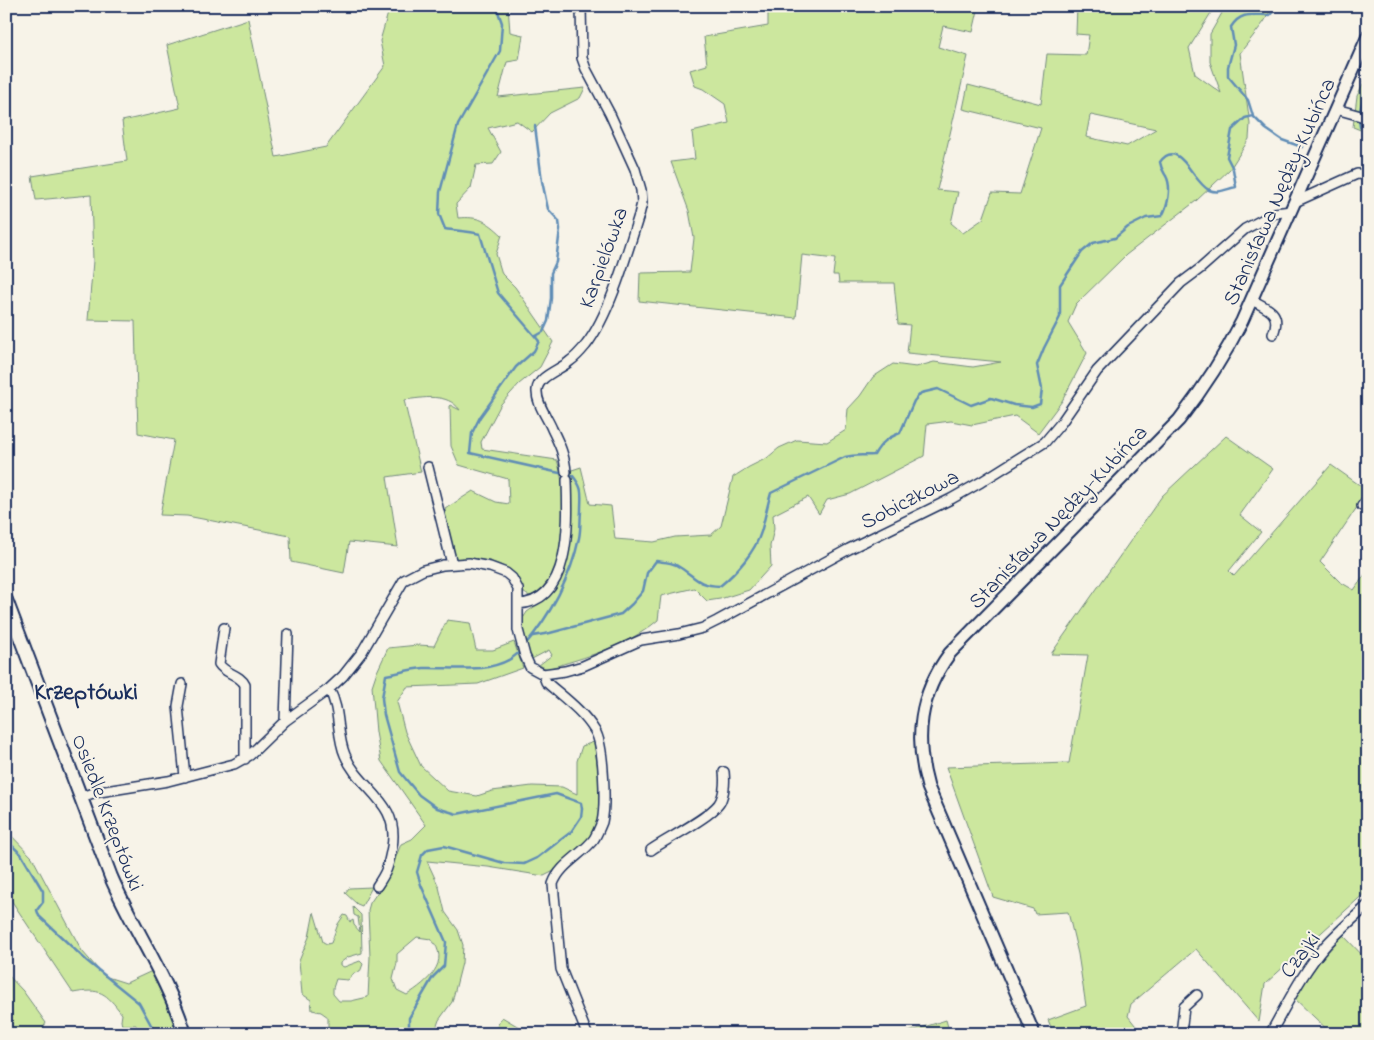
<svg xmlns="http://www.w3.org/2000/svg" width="1374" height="1040" font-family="'Indie Flower',sans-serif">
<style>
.green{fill:#cce79e;stroke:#748b7e;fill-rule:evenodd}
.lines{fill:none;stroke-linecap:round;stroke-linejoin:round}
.stream{stroke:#618db6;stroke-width:2.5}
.minor-casing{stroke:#1b2f5e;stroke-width:12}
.tertiary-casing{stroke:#1b2f5e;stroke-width:15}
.secondary-casing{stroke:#1b2f5e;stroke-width:16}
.minor{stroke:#f7f3e8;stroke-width:9}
.tertiary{stroke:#f7f3e8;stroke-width:11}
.secondary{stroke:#f7f3e8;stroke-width:12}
.labels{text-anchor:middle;stroke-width:4;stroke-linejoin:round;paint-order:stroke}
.street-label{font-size:22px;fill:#1b2f5e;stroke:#f7f3e8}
.neighbourhood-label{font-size:24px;font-weight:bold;fill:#1b2f5e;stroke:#f7f3e8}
</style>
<rect width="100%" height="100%" fill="#f7f3e8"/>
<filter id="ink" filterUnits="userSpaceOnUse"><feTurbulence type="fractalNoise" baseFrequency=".02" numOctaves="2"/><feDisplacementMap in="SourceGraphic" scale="10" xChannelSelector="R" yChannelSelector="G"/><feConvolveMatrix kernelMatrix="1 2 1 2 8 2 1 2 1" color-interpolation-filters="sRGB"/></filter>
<g filter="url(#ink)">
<path class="green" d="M390,6h118l2,26 13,3 -4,25 -12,2 -9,35 87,-9 -5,10 -30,15 -18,19 -15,-11 -29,7 13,24 -8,12 -17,1 -5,23 -15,16 2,14c21,-2 29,3 44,17l-6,19 6,20 13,13 38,55 -13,25 -21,17 -18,20 -20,38 1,7 75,11c11,34 15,120 -27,136 -10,-3 -11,-12 -16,-20 -12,-17 -40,-18 -58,-17l-8,-20 -3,-30 28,-18 23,11 13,2 -1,-25 -49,-14 -8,-19 -1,-41 10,5c-13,-18 -37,-12 -56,-10l17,72 -34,5 11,70 -49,-5 -5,31 -53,-11 -1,-26 -103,-20 -27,-1 14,-75 -36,-7 -3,-112 -47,-1 5,-59 -2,-66 -55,5 -4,-24 95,-15 -5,-40 58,-13 -13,-63 81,-26 28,138 50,-10 59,-81 -5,-25z
M768,6h211l-6,26 -30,-6 -5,21 30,9 -31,134 21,2 -7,31 12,10 20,-14 9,-26 28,1 21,-66 -78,-19 5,-24 73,19 6,-50 39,1 3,-20 -13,-1 1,-28h196l-9,16 -24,31 10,71 -1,15 -19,30 -34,32 -70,54 -50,49 -8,18 19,31 -25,48 -24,32 -23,-17 -43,9 -21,-4 -24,3 -3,32 -74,38 -23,6 -8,14 -11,-17 -35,18 1,14 -4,17 1,20 -22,24 -29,9 -13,2 -13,-13 -33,8 -3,24c-31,27 -73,37 -111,49l-8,-4 13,-10 -3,-5 -19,10 -8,-25v-15l5,-8 14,-10 15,-18 15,-95 -2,-18 12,-4 9,37 21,2 4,33 39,3 21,-5 36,-2 10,-9 12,-49 16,-10 18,-9 12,-10 18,-8 30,2 19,-12 2,-21 12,-13 13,-19 20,-13 23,3 18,-5 39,5 28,-5 -94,-9 3,-28 -12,-1 -4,-41h-55l-1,-8h-5l2,-16 -33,-4 -6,63 -157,-17 1,-28 50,-1 4,-34 -5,-27 -18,-49 24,-3 -3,-27 37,-9 -4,-19 -22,-15 -8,-3 -5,-16 17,-5 -3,-28 64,-11zM1214,8l8,5 -12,21v28l11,31 -26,-19 -6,-26zM1090,116l1,-1 65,14 -29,17 -41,-9z
M1368,74v59l-15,-6 4,-31z
M1226,436l47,33 -33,46 21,17 -32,39 5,5 97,-111 37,26 -48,71 20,20 14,8 14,-20v320l-103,94 -6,38 -63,-73 -65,55 -3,12 14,18h-88l-6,-14 38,-14 -8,-52 -10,-42 -33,2 -2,-5 -40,-12 -47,-130 123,-4 19,-108 -37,-1 111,-158z
M447,620l23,3 6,27h17l21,-8 9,26 -45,16 -71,3 -10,15 8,30 16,34 27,25 29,5 15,-5 40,-5 30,1 15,7v-33l5,-15 12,-4 7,50 1,31 -9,17 -33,28 -16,8 -56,-9 -61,-6 12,26 6,25 13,18 5,15 -1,18 -10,39 -13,18 -5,14h-106v-17l-7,-5 -9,-2 -1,-10 -9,-6 -3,-33 10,-24 5,-25 9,30 4,2 4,-1 7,-19 6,-9 3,1 3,6 3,-2 1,5 6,7 -2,-15 -4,-2 -1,-8 8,8 1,38 -14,4 -8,6v2l4,2 16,-6 3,3 -3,8 -6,1 -6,7 -12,-1 -3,9v6l6,7h12l17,-4 2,-40 -2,-47 2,-7 18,-26 13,-33 11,-5 14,-14 -45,-64 -5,-29 -4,-46 4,-12 12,-26 30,-3 16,1zM417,937l14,2c21,23 -4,43 -24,56l-10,-5 -4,-11 4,-16v-9z
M6,830l26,27 50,94 22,25 22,7 26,-12 12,24 15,39h-39l-4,-9h-14l-1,-4 1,-7c-17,-22 -21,-26 -49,-21l-64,-96 -3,-27z
M372,887l-10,19 -5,-2 -12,-11 4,-5z
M1343,935l25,26v73h-36l-38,-36 25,-36z
M6,973l17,18 23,32 -3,5v6h-37z
M502,1017l22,13 13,4h-44z
M946,1020l4,14h-48z"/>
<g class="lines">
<path class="stream" d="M496,6l6,17 -2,28 -42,74 -18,67 -1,22 6,15c12,2 23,2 35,5l18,59 41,48 -5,10 -18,16 -36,50 -8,16 -2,20 103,23c11,14 8,17 8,35 -1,9 0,18 -2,27 -8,39 -29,78 -55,108
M1360,111l4,-17 4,-3
M1253,116l13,13 16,11 20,7
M1359,120l1,7 8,7
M535,126l7,55 6,28 11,12 1,8 -4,33 -5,11v25l-3,23 -5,11 -7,4
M533,636l17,-3 71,-19 11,-10 11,-13 4,-18 9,-12c6,1 15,1 20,4 20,11 19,20 44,21 16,-13 35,-34 41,-54 4,-13 6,-26 10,-39l74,-36c12,-3 18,-1 29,-2 7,-12 13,-17 26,-22l14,-32 7,-8 17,-4 33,16 20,-7 23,7 18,2 8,-3 2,-15 -5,-24 7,-17 16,-31v-32l22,-33 11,-9 22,-5 13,-11 18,-9 16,-2c6,-10 10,-29 4,-40 -3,-5 -5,-7 -6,-14 19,-26 33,21 49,28 10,4 17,-1 27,-3l-3,-18 -6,-12 5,-27 13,-12 8,-2 -5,-16 -20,-24v-9l6,-22 -3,-18c10,-16 22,-12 39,-12l8,-9
M6,840l15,14 22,37v11l-6,8 2,6 48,45 52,42 17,31
M412,1034l-3,-4v-12l24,-41 11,-11 2,-24 -25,-57 -4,-13 5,-17 6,-6 16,-3 60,17 20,1 13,-6 34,-26 10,-15 1,-8 -1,-6 -25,-9 -99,20 -20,-6 -18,-13 -19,-23 -16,-57 -2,-17 4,-23c12,-2 25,-6 38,-7 30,-1 75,8 97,-18"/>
<g class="minor-casing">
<path id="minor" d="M1336,109l32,9
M1295,202l62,-28 11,1
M1252,300c16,9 30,12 21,34
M428,467l24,97
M566,472c-1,-16 -7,-29 -14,-43 -5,-12 -16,-26 -15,-39 1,-14 23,-20 33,-29 6,-4 11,-10 16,-16 24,-31 41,-92 53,-130l3,-12 -1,-13 -6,-21 -25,-55 -24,-45 -4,-11 -1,-52
M1362,506l6,-8
M518,604c55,-2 50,-87 49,-124
M224,628l-5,36c6,10 21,10 26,21v74
M543,674l3,8c17,15 37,29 49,49 9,14 11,73 7,91 -2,5 -5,12 -8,17 -12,16 -34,25 -41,45l8,85 26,65
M182,684l-4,22 7,71
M329,689c12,21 7,45 16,66 15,36 55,46 47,92 -4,19 -4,23 -15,39
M285,721l3,-87
M81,797l12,-4 75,-12 66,-17 16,-9 35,-34 44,-32 14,-13 19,-24 42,-72 19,-10 20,-5 26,-2 21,4 16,6 6,5 6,11v41l7,26 5,11 13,7 22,-3 18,-5 58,-26 38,-6 24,-6 14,-7 132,-72 102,-50 30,-17 64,-40 16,-19 36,-52 84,-88 20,-15 44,-39 30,-16 16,-2
M651,850c15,-11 65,-35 70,-50 4,-10 4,-19 3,-28
M1181,1034l3,-27 13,-12
M1270,1034c17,-30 33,-63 56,-89 13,-14 28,-27 42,-40"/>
</g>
<g class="tertiary-casing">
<path id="tertiary" d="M1034,1034l-106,-247c-14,-49 -9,-92 22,-134l229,-233c24,-31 45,-63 63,-99l126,-285"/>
</g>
<g class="secondary-casing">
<path id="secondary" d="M6,600l105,277c23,53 57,101 74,157"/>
</g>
<use href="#minor" class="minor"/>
<use href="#tertiary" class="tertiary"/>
<use href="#secondary" class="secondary"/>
</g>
</g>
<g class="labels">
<g class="street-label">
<text transform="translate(1278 191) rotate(-66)" y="8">Stanisława Nędzy-Kubińca</text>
<text transform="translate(602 257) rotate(-70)" y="8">Karpielówka</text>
<text transform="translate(909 498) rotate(-27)" y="8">Sobiczkowa</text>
<text transform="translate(1057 516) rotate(-46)" y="8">Stanisława Nędzy-Kubińca</text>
<text transform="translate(109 812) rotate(69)" y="8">Osiedle Krzeptówki</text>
<text transform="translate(1299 954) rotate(-53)" y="8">Czajki</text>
</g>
<g class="neighbourhood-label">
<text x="86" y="699">Krzeptówki</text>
</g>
</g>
<rect width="1374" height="1040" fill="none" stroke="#f7f3e8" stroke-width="25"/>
<rect x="12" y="12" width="1349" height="1015" fill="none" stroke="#1b2f5e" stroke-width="2" filter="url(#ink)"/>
</svg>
